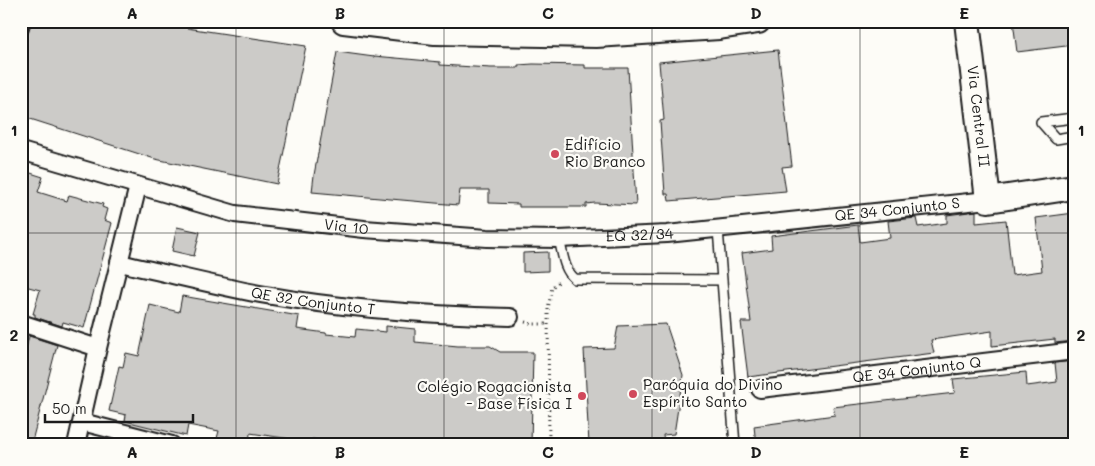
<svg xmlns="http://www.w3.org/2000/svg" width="1095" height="466" font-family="Mali,sans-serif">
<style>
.building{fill:#cccbc8;stroke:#1c1c1c}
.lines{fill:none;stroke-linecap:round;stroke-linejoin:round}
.lane-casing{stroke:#1c1c1c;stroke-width:12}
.street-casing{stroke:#1c1c1c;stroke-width:20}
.secondary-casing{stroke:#1c1c1c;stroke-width:28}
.path{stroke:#1c1c1c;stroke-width:3;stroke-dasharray:1 4;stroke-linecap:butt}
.lane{stroke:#fdfcf7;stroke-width:9}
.street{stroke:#fdfcf7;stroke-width:16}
.secondary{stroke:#fdfcf7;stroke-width:24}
.grid{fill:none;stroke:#1c1c1c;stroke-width:1;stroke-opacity:0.55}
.poi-dot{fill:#d1495b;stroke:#fdfcf7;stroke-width:2}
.labels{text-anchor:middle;stroke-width:4.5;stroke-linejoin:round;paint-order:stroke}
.street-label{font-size:15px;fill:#1c1c1c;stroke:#fdfcf7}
.poi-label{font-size:15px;fill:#1c1c1c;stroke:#fdfcf7;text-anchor:start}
.neatline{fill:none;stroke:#1c1c1c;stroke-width:2}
.grid-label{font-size:16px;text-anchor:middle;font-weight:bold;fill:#1c1c1c}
</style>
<rect width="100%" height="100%" fill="#fdfcf7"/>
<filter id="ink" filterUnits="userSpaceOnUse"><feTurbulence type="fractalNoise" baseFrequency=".02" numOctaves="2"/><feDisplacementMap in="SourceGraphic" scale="10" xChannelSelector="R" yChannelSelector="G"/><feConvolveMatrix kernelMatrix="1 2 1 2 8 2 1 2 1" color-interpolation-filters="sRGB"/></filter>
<g filter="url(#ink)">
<path class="building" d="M32,21h156l-1,7 119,18 -29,138 -122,-25 -134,-43v-77l6,-3z
M1013,21h61v24l-57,7z
M778,50l14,116 -10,1 4,24 -117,10 -1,-7h-3l-5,-73 4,-1 -5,-58z
M337,52l37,5v-1l66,6v3l51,3h27v-3l15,-1 52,1v3h43l8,137 -41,-2 -9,1v3h-67v-3l-30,-1v-13h-29l-2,15 -146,-13 2,-17z
M21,170l22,7 -5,15 29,9 2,-6 34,9 -1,3 5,2 -3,11 8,3 -28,105 -21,-6 -1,4 -27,-9v-3h-2l7,-24 -19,-5z
M976,211v12l30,-3 6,55 30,-4 -6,-53 38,-5v128l-19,2v-4l-63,7v-15l-61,9 3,13 -186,24 -7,-55h10l-9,-69 30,-4 -1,-13 87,-11 2,17 30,-4 -2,-17 28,-3 2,9 29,-4v-8z
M177,227l23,5 -6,24 -22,-5z
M548,252v19l-25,1v-19z
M182,296l117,20 -2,13 29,4v1l29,3 1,-8 30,3v-6l29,3v13l43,4h32l10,6h33l-2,93h-187v-2l-32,-4v3l-62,-9 -1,12h-17l-16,-3 3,-11 -31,-6 -2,11 -61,-15 1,-6 -17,-4 10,-45 4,1 3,-14 13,3 11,-51 29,7z
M666,324l17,51 -9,59 -11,1 1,10h-75l-5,-96 30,-1 4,-22z
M29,336l28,9 -26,100h-10v-93l4,1z
M1074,361v84h-318l-2,-19 81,-11 -2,-8 122,-14 -2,-14 73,-7 1,14 30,-4 -2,-19z"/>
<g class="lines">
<g class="lane-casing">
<path id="lane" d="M21,33l5,-12
M1041,122l15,17 18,-3
M1041,122l33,-4
M718,229l17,216
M559,239c4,14 4,30 16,40l147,1"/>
</g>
<g class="street-casing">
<g id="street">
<path id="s1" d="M21,151l214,63 129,15 123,9 72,1 108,-5 321,-34"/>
<path id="s2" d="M119,263c47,10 94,22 141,31 83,15 167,21 250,23"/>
<path d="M21,323l77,25"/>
<path id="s3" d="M760,389l314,-38"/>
<path d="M82,422l90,23"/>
<path d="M76,445l22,-97 40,-162"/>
</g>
</g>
<g class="secondary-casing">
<g id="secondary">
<path d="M344,21l91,11 161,3 123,-8 39,-6"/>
<path id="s4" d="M967,21l21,179 86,-13"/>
</g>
</g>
<path class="path" d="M525,322l7,2h16
M549,445l-1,-136 4,-22 7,-5"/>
<use href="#lane" class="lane"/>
<use href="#street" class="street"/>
<use href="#secondary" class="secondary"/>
</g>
</g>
<path class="grid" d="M236,21v424M444,21v424M652,21v424M860,21v424M21,233h1053"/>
<g class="poi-dot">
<circle cx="555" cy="154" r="5"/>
<circle cx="633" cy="394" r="5"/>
<circle cx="582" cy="396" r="5"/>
</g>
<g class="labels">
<g class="street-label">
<text dy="5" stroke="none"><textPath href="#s4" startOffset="96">Via Central II</textPath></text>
<text dy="5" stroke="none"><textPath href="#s1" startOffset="888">QE 34 Conjunto S</textPath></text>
<text dy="5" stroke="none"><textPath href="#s1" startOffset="335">Via 10</textPath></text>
<text dy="5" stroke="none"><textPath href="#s1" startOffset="629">EQ 32/34</textPath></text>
<text dy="5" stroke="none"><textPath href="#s2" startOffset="198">QE 32 Conjunto T</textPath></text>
<text dy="5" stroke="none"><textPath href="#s3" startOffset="158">QE 34 Conjunto Q</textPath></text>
</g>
<g class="poi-label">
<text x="565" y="150">Edifício<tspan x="565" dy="17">Rio Branco</tspan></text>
<text x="643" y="390">Paróquia do Divino<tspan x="643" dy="17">Espírito Santo</tspan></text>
<text x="572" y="392" text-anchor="end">Colégio Rogacionista<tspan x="572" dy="17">- Base Física I</tspan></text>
</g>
</g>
<rect width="1095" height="466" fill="none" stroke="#fdfcf7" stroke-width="55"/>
<path d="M45 414v8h148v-8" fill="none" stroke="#1c1c1c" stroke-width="2.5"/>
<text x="52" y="414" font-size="15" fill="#1c1c1c" stroke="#fdfcf7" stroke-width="4" paint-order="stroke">50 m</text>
<rect x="28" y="28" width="1040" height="410" class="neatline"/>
<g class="grid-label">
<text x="132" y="19">A</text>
<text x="340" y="19">B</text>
<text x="548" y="19">C</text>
<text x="756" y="19">D</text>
<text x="964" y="19">E</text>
<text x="14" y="136">1</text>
<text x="1081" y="136">1</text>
<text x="14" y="341">2</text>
<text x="1081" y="341">2</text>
<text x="132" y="458">A</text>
<text x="340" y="458">B</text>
<text x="548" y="458">C</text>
<text x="756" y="458">D</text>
<text x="964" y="458">E</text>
</g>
</svg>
